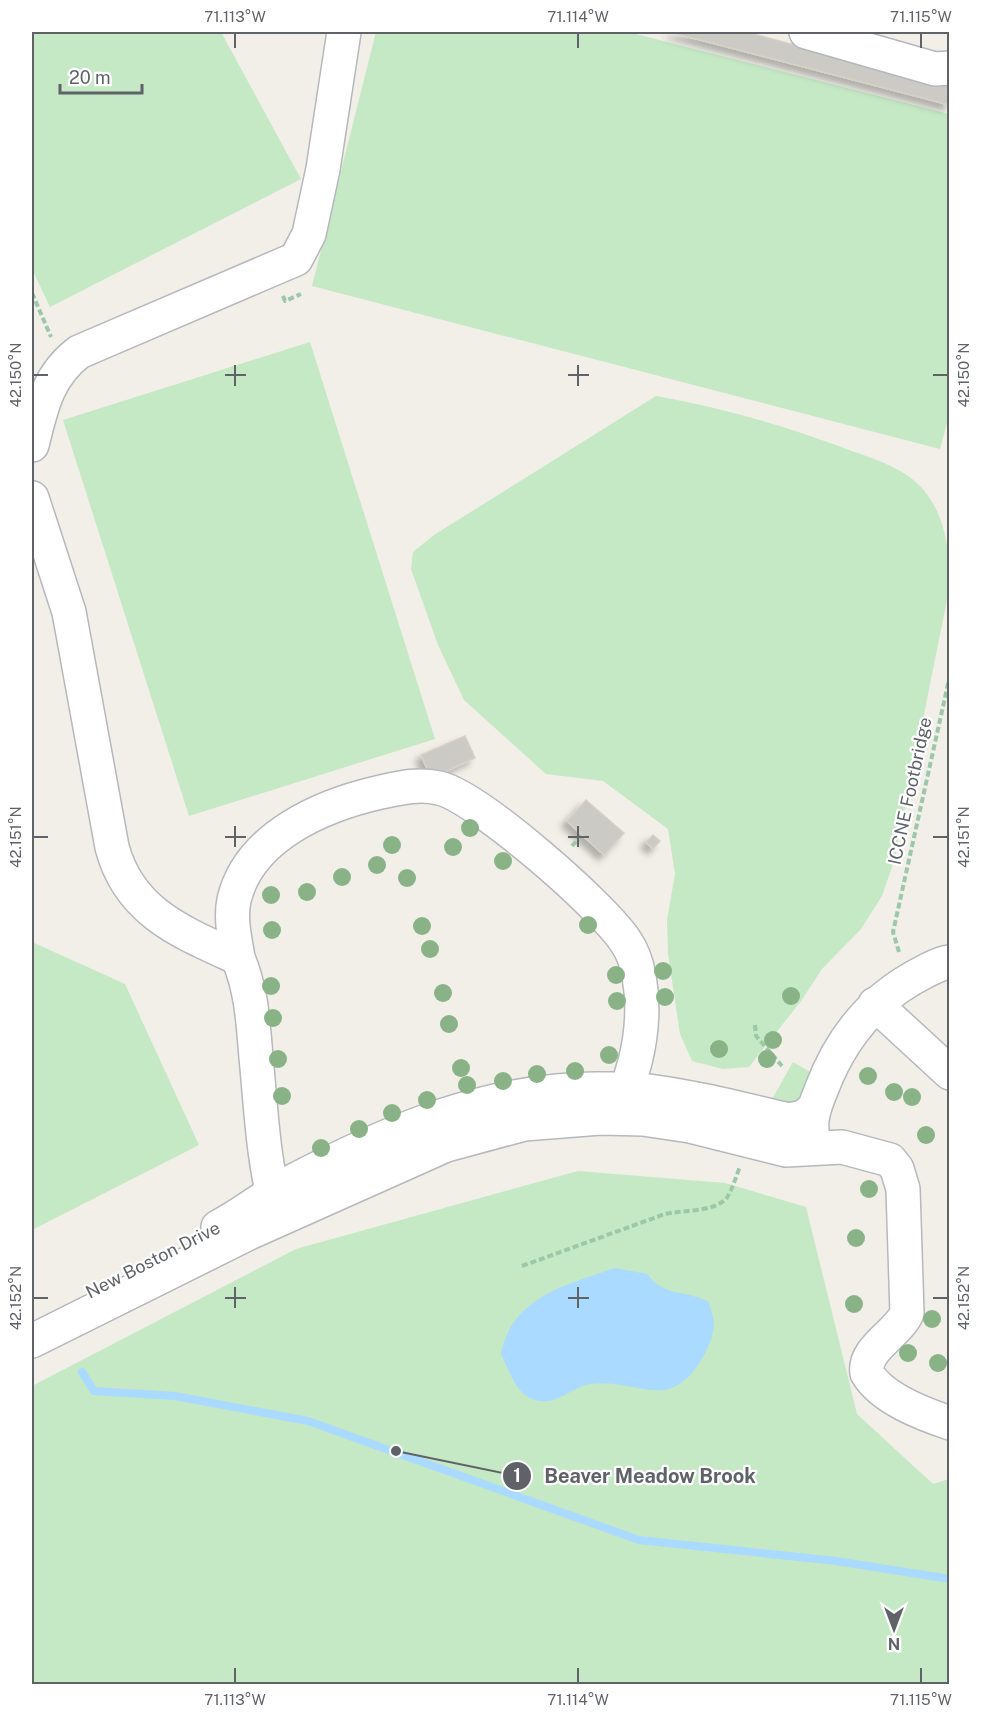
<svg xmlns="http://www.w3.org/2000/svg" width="981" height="1716" font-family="'Public Sans',sans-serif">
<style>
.green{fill:#c5e8c5}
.water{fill:#aadaff}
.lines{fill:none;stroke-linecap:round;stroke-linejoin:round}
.stream{stroke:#aadaff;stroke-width:8}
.building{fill:#cccac5;stroke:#d6d1c6;stroke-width:1.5;filter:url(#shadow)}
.minor-casing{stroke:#b5b8bc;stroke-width:36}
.path{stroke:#9cc7a9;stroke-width:4;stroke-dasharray:6 3;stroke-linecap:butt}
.minor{stroke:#fff;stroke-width:33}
.tree{fill:#89b387}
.ticks{fill:none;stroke:#5f6368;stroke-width:2}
.labels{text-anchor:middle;stroke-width:4.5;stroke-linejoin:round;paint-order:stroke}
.street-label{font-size:18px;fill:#5f6368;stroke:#fff}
.leader{fill:none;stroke:#5f6368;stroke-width:2}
.callout-dot{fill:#5f6368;stroke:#fff;stroke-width:2}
.mark-label{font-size:18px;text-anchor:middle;font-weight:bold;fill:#fff}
.callout-label{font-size:20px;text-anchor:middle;font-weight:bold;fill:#5f6368;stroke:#fff;stroke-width:4.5;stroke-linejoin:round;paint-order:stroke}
.neatline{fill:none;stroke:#5f6368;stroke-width:2}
.ticks-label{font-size:15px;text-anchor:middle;fill:#5f6368}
</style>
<defs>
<filter id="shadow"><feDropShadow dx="-5.5" dy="5.5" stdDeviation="3" flood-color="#0004"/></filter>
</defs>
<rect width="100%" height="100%" fill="#f1efe8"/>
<path class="green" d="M32,32h189l80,147 -251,128 -18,-38z
M376,32h252l321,82 1,298 -10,37 -628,-163z
M310,342l125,397 -246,77 -126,-396z
M656,396c67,12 130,30 193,54 25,9 53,17 72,37 26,29 29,66 28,103l-54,268 -13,38 -21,33 -39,40 -21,32 -52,66 -26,2 -31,-8 -12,-27 -12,-80 -1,-34 8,-46 -7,-45 -65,-48 -57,-7 -82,-74 -26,-55 -27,-76 2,-17 21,-17z
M32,942l93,42 74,161 -167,85z
M793,1062l19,11 -10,34 -31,-6z
M578,1171l147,12 81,24 51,207 76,70 16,-5v205h-917v-298l264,-137z"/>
<path class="water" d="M615,1268l32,6c19,24 37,15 62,28 1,7 5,16 5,23 -2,23 -24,62 -50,65 -22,2 -49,-10 -73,-6 -17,2 -33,20 -51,17 -24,-3 -30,-30 -39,-47 11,-58 66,-69 114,-86z"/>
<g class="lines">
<path class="stream" d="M82,1372l12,19 81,5 133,25 331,119 197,21 114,18"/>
</g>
<path class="building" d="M670,32h76l204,54v19z
M465,736l10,22 -44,20 -10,-23z
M586,800l38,33 -20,22 -37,-34z
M653,835l7,6 -7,8 -7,-7z"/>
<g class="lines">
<g class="minor-casing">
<path id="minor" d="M806,32l129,37 15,-1
M32,445c9,-36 15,-69 47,-93l217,-93 13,-25 14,-65 21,-137
M32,498l37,114 43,235c17,65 69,85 126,111 14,33 15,65 18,99 5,52 7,104 21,155
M238,958c-3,-19 -8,-39 -4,-58 15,-64 89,-95 147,-108 18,-4 39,-9 58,-4 38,8 166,120 187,154 7,10 11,23 13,34 5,28 3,58 -4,86 -5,17 -10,31 -11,48
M875,1004l75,69
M812,1129c-2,-14 5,-28 10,-41 19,-50 52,-91 102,-116 8,-4 16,-9 26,-10
M218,1227c26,-13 47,-32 73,-45 96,-50 196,-93 306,-93 15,0 30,-1 45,1 49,6 99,19 147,30l15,-3 10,-9
M32,1341l217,-108 197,-88 78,-21 76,-6 43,1 47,7 96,24 56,-3 48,13 7,9 6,20 4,124c-9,21 -44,36 -40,60 14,25 56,41 83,50"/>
</g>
<path class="path" d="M32,293l19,44
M283,296l2,5 16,-7
M572,846l7,-8
M899,952l-6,-20 57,-257
M755,1025l1,11 26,30
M522,1266l143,-52c18,-4 48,-2 61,-15 6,-8 10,-23 14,-32"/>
<use href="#minor" class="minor"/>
</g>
<g class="tree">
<circle cx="470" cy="828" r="9"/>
<circle cx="392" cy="845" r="9"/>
<circle cx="453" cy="847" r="9"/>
<circle cx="503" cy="861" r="9"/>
<circle cx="377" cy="865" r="9"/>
<circle cx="342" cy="877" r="9"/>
<circle cx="407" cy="878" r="9"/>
<circle cx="307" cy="892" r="9"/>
<circle cx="271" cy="895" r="9"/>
<circle cx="588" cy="925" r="9"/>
<circle cx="422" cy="926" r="9"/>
<circle cx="272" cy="930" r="9"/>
<circle cx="430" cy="949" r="9"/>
<circle cx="663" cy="971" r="9"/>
<circle cx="616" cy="975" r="9"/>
<circle cx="271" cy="986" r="9"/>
<circle cx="443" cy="993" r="9"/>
<circle cx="791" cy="996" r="9"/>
<circle cx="665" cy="997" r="9"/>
<circle cx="617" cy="1001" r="9"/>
<circle cx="273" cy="1018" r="9"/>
<circle cx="449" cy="1024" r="9"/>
<circle cx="773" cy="1040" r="9"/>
<circle cx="719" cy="1049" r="9"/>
<circle cx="609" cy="1055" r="9"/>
<circle cx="278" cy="1059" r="9"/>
<circle cx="767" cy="1059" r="9"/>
<circle cx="461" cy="1068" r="9"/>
<circle cx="575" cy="1071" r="9"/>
<circle cx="537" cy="1074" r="9"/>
<circle cx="868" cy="1076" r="9"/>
<circle cx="503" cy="1081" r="9"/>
<circle cx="467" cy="1085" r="9"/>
<circle cx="894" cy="1092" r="9"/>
<circle cx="282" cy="1096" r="9"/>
<circle cx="912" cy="1097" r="9"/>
<circle cx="427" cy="1100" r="9"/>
<circle cx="392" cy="1113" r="9"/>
<circle cx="359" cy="1129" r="9"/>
<circle cx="926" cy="1135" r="9"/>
<circle cx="321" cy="1148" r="9"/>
<circle cx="869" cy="1189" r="9"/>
<circle cx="856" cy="1238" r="9"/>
<circle cx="854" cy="1304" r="9"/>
<circle cx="932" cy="1319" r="9"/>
<circle cx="908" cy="1353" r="9"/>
<circle cx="938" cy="1363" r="9"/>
</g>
<path class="ticks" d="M235,33v15M578,33v15M921,33v15M235,365v21M578,365v21M33,375h15M225,375h21M568,375h21M933,375h15M235,826v21M578,826v21M33,837h15M225,837h21M568,837h21M933,837h15M235,1287v21M578,1287v21M33,1298h15M225,1298h21M568,1298h21M933,1298h15M235,1668v15M578,1668v15M921,1668v15"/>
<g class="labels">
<g class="street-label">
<text transform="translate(910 791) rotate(-78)" y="6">ICCNE Footbridge</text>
<text transform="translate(153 1260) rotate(-27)" y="6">New Boston Drive</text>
</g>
</g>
<path class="leader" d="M396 1451L517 1476"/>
<g class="callout-dot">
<circle cx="396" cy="1451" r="6"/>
<circle cx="517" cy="1476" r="15"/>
</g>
<g class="mark-label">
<text x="517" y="1482">1</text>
</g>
<g class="callout-label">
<text x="650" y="1483">Beaver Meadow Brook</text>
</g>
<rect width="981" height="1716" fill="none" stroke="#ffffff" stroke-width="66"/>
<g transform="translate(894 1629) rotate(180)" stroke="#ffffff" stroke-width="4.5" paint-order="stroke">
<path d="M0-4.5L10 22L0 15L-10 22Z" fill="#5f6368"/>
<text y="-9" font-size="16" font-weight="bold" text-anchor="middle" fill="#5f6368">N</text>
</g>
<path d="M60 84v9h82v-9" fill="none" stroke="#5f6368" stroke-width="3"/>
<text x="69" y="84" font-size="18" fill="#5f6368" stroke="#ffffff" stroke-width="4.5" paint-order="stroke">20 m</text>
<rect x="33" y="33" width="915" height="1650" class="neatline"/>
<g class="ticks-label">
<text x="235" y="22">71.113°W</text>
<text x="578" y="22">71.114°W</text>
<text x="921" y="22">71.115°W</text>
<text transform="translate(964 375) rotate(-90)" y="5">42.150°N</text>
<text transform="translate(16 375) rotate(-90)" y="5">42.150°N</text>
<text transform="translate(964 837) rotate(-90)" y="5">42.151°N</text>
<text transform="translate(16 837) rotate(-90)" y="5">42.151°N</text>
<text transform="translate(964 1298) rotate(-90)" y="5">42.152°N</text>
<text transform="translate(16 1298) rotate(-90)" y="5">42.152°N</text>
<text x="235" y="1705">71.113°W</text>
<text x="578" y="1705">71.114°W</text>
<text x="921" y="1705">71.115°W</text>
</g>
</svg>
